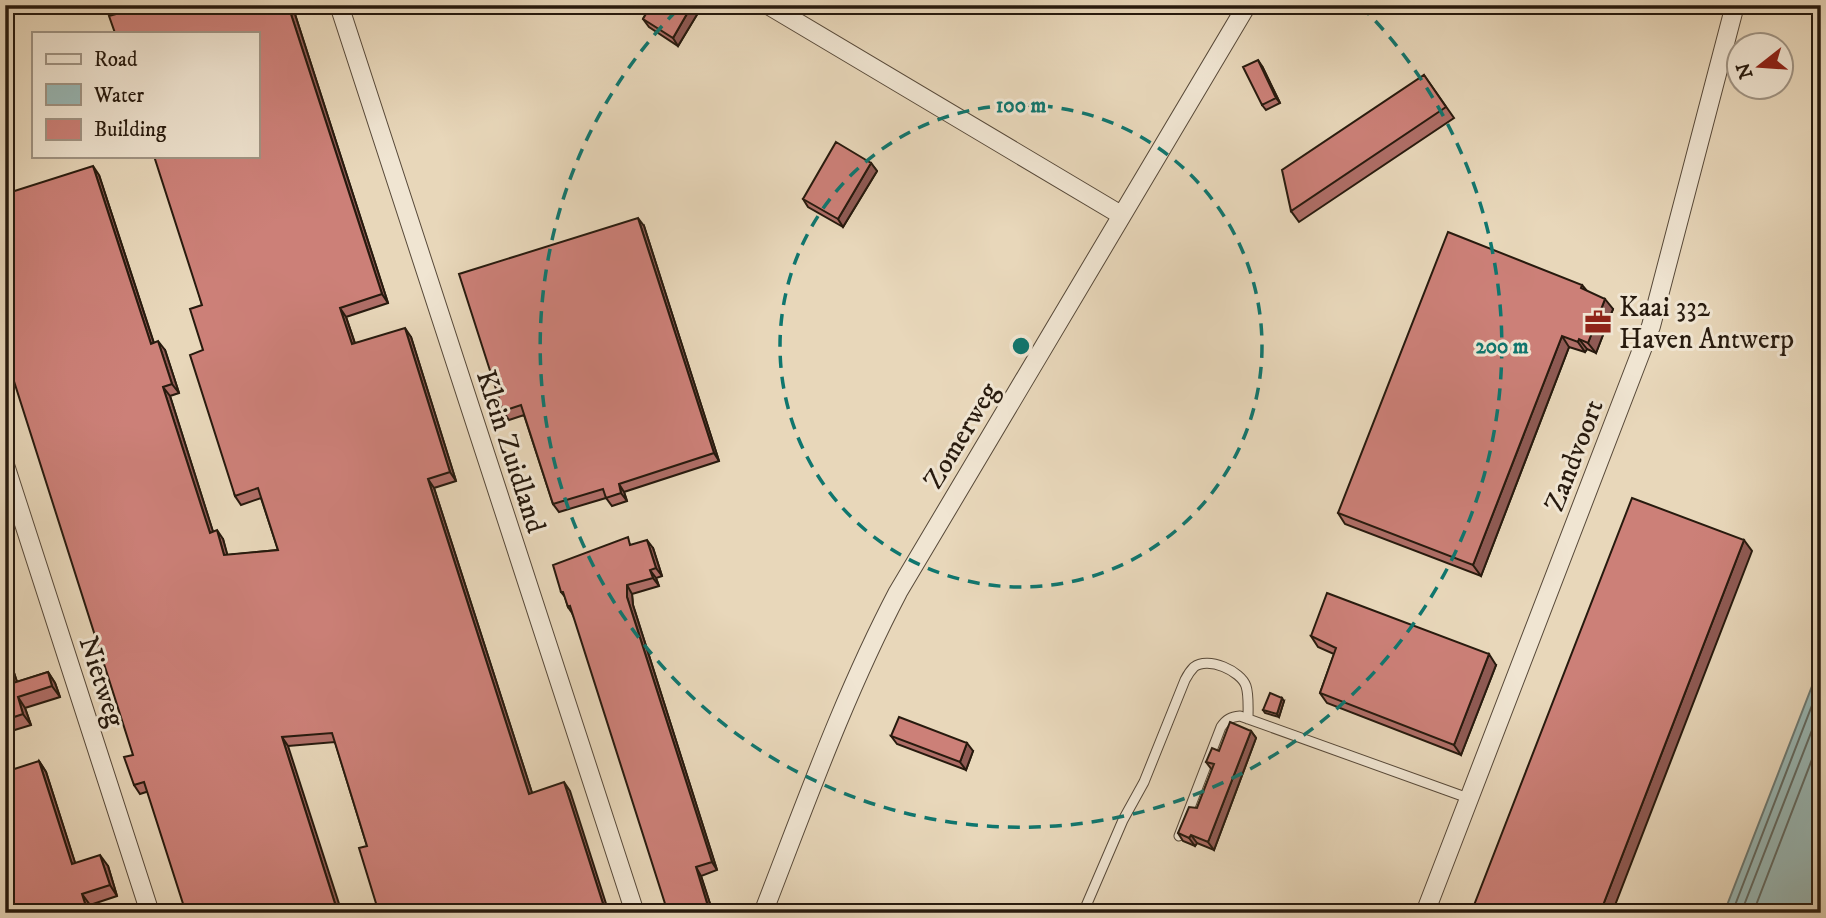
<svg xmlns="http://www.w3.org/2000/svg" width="1826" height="918" font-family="'IM FELL DW Pica',serif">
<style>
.water{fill:#98b8b6;stroke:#6b7973;stroke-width:2}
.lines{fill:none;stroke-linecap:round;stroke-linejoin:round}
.shore{stroke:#606962;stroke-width:2}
.service-casing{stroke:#574939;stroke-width:11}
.minor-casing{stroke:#574939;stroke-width:20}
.service{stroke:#f0e5d2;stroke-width:9}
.minor{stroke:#f0e5d2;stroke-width:18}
.wall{fill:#af6e67;stroke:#271a0e;stroke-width:2}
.shaded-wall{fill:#8f5a54;stroke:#271a0e;stroke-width:2}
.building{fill:#cc8078;stroke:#271a0e;stroke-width:2}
.ring{fill:none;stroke:#0f766e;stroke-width:3.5;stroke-dasharray:12 9}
.labels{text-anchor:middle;stroke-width:6;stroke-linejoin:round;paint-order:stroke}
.poi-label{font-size:28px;fill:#271a0e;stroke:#f0e5d2;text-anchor:start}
.street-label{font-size:28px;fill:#271a0e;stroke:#f0e5d2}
.centre{fill:#0f766e;stroke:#f0e5d2;stroke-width:3.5}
.ring-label{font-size:21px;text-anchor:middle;font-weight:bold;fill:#0f766e;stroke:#f0e5d2;stroke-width:6;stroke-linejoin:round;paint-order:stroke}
</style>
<rect width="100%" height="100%" fill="#e8d7ba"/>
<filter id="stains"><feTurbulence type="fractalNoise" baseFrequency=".00286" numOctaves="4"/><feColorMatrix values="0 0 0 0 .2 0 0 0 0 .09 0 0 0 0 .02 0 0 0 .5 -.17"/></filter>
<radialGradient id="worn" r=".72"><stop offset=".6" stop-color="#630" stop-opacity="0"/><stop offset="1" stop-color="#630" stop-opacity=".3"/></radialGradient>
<path class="water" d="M1821,663v250h-97z"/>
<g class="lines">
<path class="shore" d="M1732,913l89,-231
M1741,913l80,-206
M1753,913l68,-177"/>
<g class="service-casing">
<path id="service" d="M1179,836l42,-109c5,-8 10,-10 19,-11l228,82
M1083,913l40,-93 21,-38 41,-102c2,-4 6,-10 9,-13 14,-11 47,4 52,19 3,9 2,23 2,33"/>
</g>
<g class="minor-casing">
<path id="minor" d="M339,5l296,908
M768,5l353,210
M5,465l145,448
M763,913c42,-108 81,-218 135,-321l349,-587
M1425,913l226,-587 84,-321"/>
</g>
<use href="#service" class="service"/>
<use href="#minor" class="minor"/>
</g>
<path class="wall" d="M121,5h171l96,298 -42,14 9,26 56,-6 45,144 -22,7 98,305 38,-2 -203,55 -32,-104 -47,4 -148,48 -6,-9 -1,-30 -34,-580 55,168 11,7 14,43 -9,3 43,136 10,7 4,16 51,-5 -17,-52 -20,7 -6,-9 -32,-146 -1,-45z
M651,5h47l3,3 -23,38 -29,-19 -6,-8z
M1262,66l18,37 -14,7 -4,-5z
M1424,75l30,43 -155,104 -8,-11z
M871,163l6,8 -34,56 -35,-20 -5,-8z
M644,226l75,235 -95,31 3,9 -15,5 -6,-8 -47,14 -6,-8 -29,-89 -15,5 -6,-9z
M1582,285l5,6 26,18 -17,44 -9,-4 -2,3 -16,-5 -88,229 -136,-52 -7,-11z
M633,545l20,3 9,28 -6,2 3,8 -27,8 1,11 84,265 -16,6 12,37 -141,-300 -4,-6 -3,-10 -4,-5z
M1311,636l185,29 -35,90 -134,-52 -7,-10 14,-39 -16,-7z
M5,645l12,37 31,-10 7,11 5,14 -35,11 6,17 -26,8z
M1284,701l-5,16 -14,-4 -2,-3z
M1251,731l5,7 -42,112 -17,-7 -2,3 -12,-5 -5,-8 19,-25 15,-38 -6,-8 13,-11z
M891,736l82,15 -7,19 -69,-26z
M39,761l7,11 29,91 33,3 9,30 -27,9 -85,8z"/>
<path class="shaded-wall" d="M288,5h4l96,298 -6,-9z
M692,5h6l3,3 -23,38 -5,-8z
M1258,60l4,6 18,37 -4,-5z
M871,163l6,8 -34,56 -5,-8z
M93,166l6,9 58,178 -6,-9z
M638,218l6,8 75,235 -5,-8z
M1605,299l8,10 -17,44 -8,-10z
M340,308l6,9 12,36 -6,-9z
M405,328l6,9 45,144 -6,-9z
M1562,336l7,11 -88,229 -8,-11z
M1579,339l8,10 -2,3 -7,-10z
M158,341l7,9 14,43 -7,-9z
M163,387l7,9 46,145 -6,-8z
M428,479l6,9 101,314 -6,-8z
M619,484l5,8 3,9 -6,-8z
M217,530l6,9 7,25 -6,-9z
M647,540l6,8 9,28 -6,-8z
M1744,540l8,11 -140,362h-12z
M650,570l6,8 3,8 -6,-8z
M627,585l5,9 1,11 84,265 -5,-8 -85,-265z
M5,645l16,49 -8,-11 -8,-25z
M1489,654l7,11 -35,90 -7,-10z
M48,672l7,11 5,14 -8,-11z
M18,697l7,11 6,17 -8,-11z
M1282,698l2,3 -5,16 -2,-3z
M1251,731l5,7 -42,112 -6,-8z
M282,737l6,9 54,167h-4z
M967,743l6,8 -7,19 -6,-8z
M39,761l7,11 33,103 -7,-11z
M564,782l6,9 39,122h-3z
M1191,835l6,8 -2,3 -6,-8z
M100,855l8,11 9,30 -7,-11z
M696,867l5,9 12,37h-3z
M82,894l8,11 2,8h-4z"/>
<path class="building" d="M121,5h167l94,289 -42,14 12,36 53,-16 45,144 -22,7 101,315 35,-12 42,131h-227l-20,-65 8,-2 -35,-113 -50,4 56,176h-152l-42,-131 -10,3 -10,-28 9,-2 -128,-402v-159l88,-28 58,178 7,-3 14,43 -9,3 47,146 7,-3 7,25 54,-5 -20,-62 -23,8 -45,-141 13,-5 -13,-41 12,-4 -48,-149h103v-123h-142l-6,-17 14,-4z
M651,5h41l-19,33 -30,-19z
M1258,60l18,38 -14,7 -19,-38z
M1424,75l22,32 -155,104 -9,-41z
M836,142l35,21 -33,56 -35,-20z
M638,218l76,235 -95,31 2,9 -15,5 -3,-9 -50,15 -32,-99 -18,6 -44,-137z
M1448,232l134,53 -1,3 24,11 -17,44 -9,-4 -1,3 -16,-6 -89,229 -135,-52z
M1632,498l112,42 -144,373h-129z
M628,537l2,8 17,-5 9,28 -6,2 3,8 -26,7v12l85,265 -16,5 14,46h-42l-98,-307 -2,1 -5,-15h-2l-8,-27z
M1327,593l162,61 -35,91 -134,-52 16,-45 -25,-12z
M5,658l8,25 35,-11 4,14 -34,11 5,17 -18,6z
M1270,693l12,5 -5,16 -14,-4z
M899,717l68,26 -7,19 -69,-26z
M1230,722l21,9 -43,111 -17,-7 -2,3 -11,-5 11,-26 8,1 17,-44 -8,-2 6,-14 7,3z
M39,761l33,103 28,-9 10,30 -28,9 6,19h-83v-141z"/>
<g class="ring">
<circle cx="1021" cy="346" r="241"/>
<path d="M1361 6A481 481 0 1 1 681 6"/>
</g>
<defs>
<g id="office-bare" transform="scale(2.1)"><path d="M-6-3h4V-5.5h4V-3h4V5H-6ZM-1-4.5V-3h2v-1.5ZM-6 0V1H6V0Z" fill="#8f2418" stroke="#f0e5d2" stroke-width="2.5" paint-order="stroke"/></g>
</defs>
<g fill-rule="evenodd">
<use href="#office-bare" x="1598" y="322"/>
</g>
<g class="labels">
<g class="poi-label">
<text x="1619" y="316">Kaai 332<tspan x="1619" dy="32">Haven Antwerp</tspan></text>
</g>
<g class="street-label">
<text transform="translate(960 435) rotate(-59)" y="10">Zomerweg</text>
<text transform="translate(512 451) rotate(72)" y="10">Klein Zuidland</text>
<text transform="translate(1573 455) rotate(-69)" y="10">Zandvoort</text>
<text transform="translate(103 681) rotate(72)" y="10">Nietweg</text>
</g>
</g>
<circle cx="1021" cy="346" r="10" class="centre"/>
<g class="ring-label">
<text x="1021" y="112">100 m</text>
<text x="1502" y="353">200 m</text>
</g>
<rect width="1826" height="918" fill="none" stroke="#e8d7ba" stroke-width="28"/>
<rect x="7" y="7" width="1812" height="904" fill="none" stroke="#271a0e" stroke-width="3.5"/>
<rect x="14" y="14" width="1798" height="890" fill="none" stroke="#271a0e" stroke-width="2"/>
<rect x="32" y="32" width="228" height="126" fill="#f0e5d2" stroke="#a09484" stroke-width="2"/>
<rect x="46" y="54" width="35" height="10" fill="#f0e5d2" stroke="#a09484" stroke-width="2"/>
<text x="94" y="66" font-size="21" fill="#271a0e">Road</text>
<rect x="46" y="84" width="35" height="21" fill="#98b8b6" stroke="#a09484" stroke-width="2"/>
<text x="94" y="102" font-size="21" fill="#271a0e">Water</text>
<rect x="46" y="119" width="35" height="21" fill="#cc8078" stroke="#a09484" stroke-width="2"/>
<text x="94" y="136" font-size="21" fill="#271a0e">Building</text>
<g transform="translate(1760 66) rotate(253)"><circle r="33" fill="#f0e5d2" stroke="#a09484" stroke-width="2"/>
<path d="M0-5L12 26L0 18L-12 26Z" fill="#8f2418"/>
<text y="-10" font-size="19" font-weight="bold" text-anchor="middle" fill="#271a0e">N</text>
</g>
<rect width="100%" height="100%" filter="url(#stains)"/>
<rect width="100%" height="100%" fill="url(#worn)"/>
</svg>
